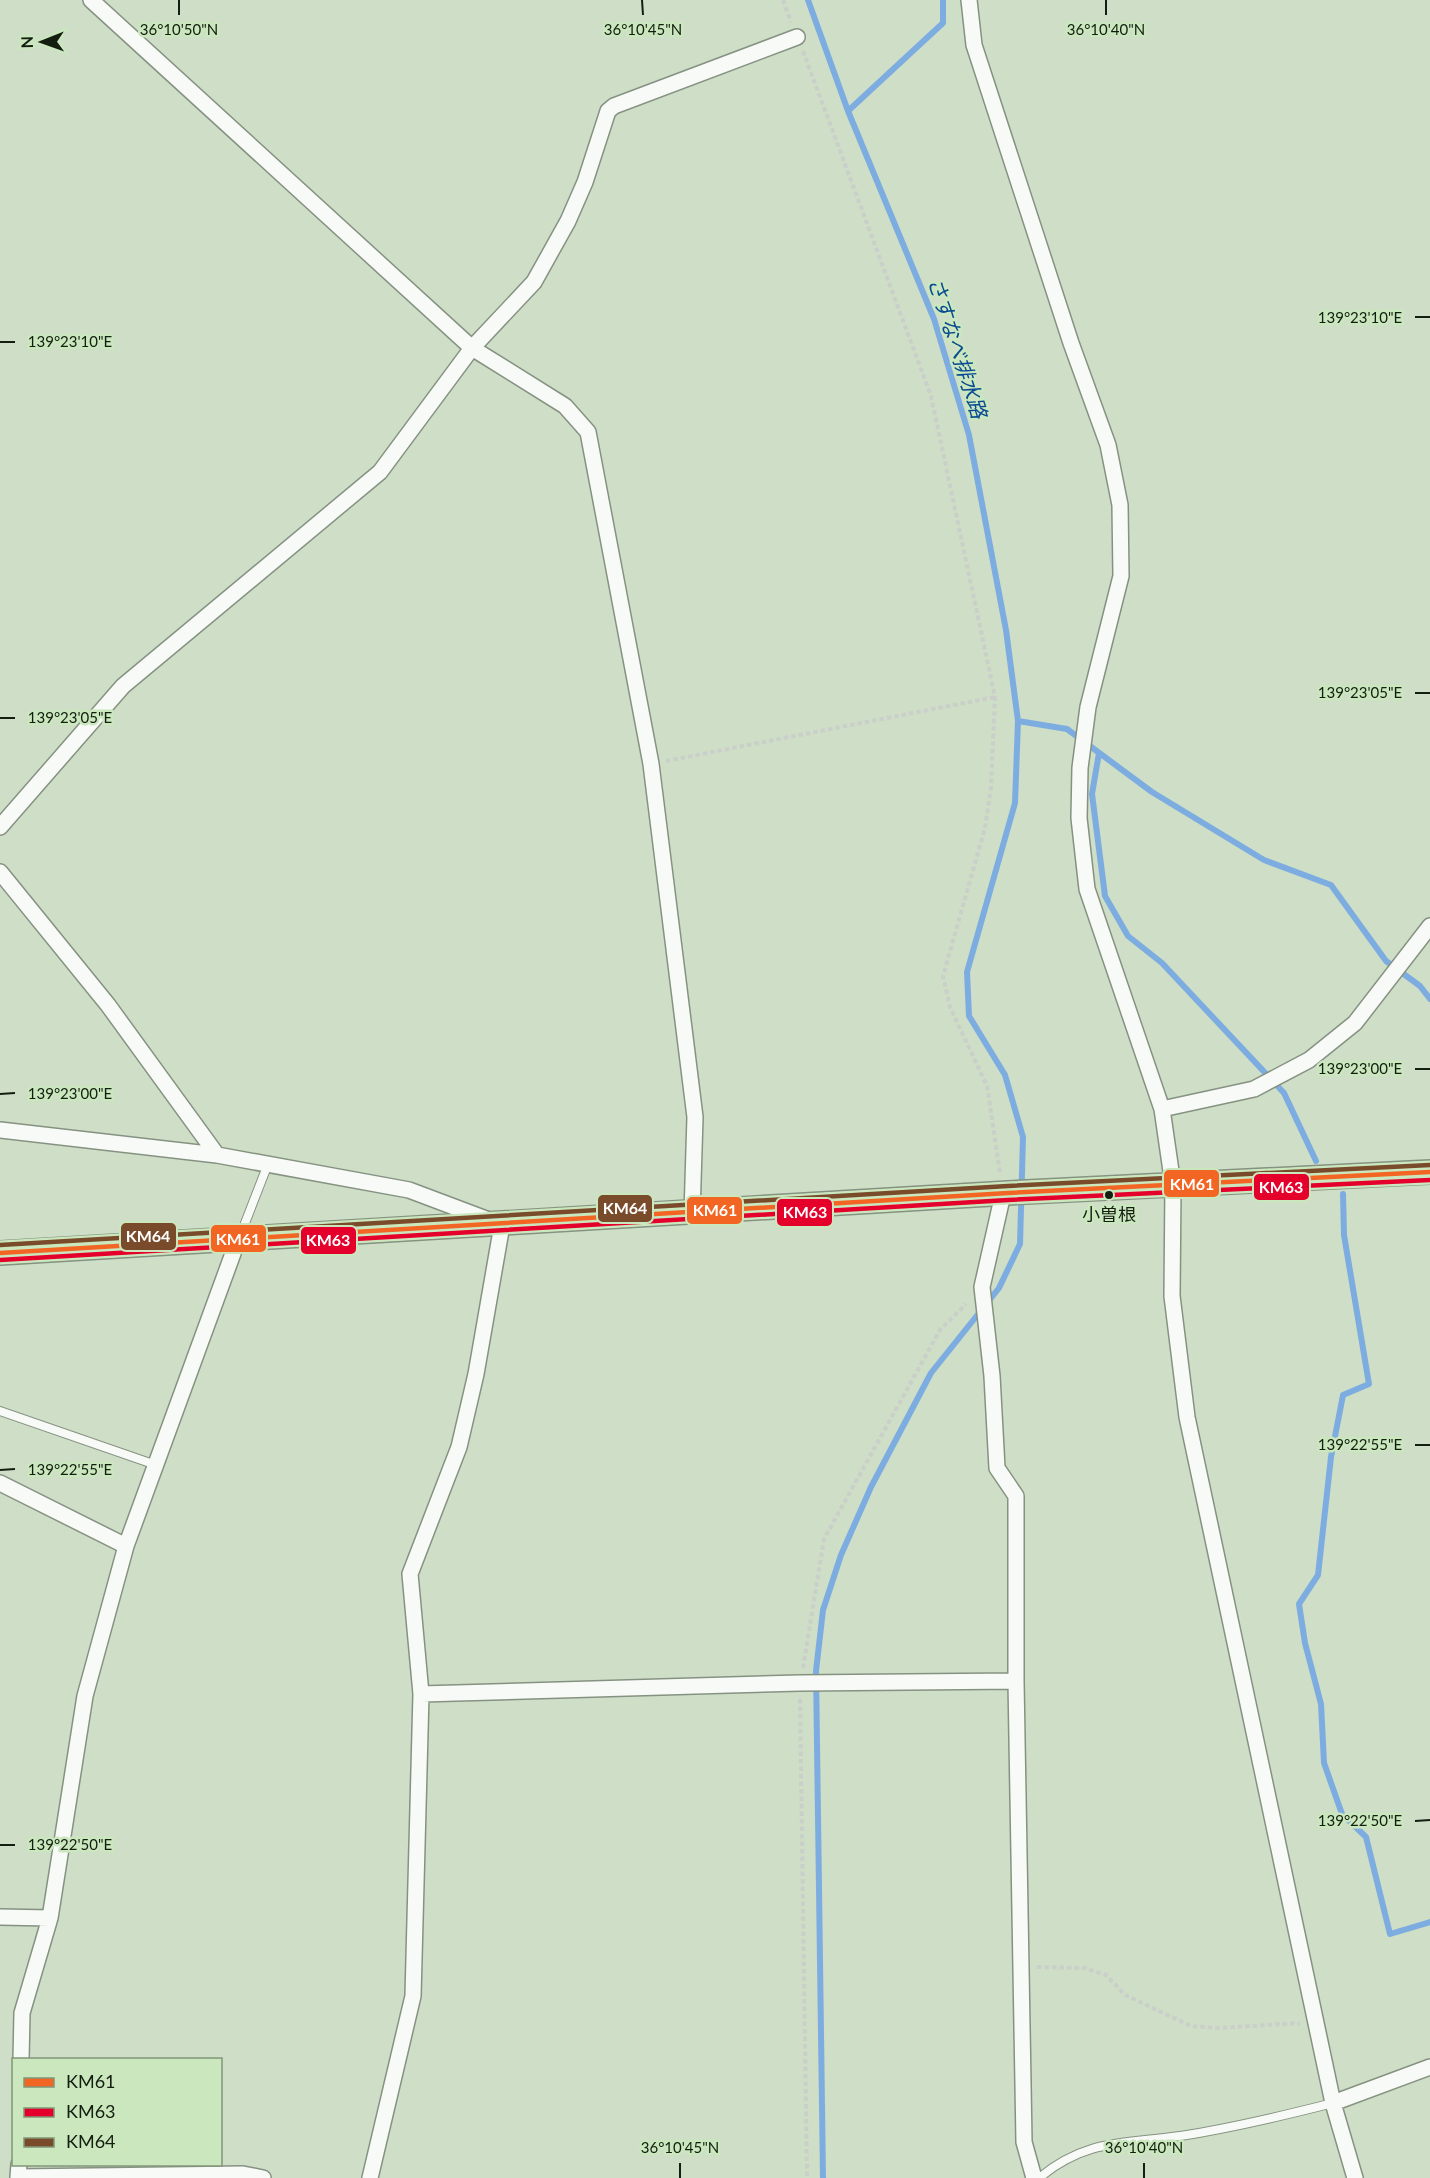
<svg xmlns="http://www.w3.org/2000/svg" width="1430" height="2178" font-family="Lato,'Noto Sans JP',sans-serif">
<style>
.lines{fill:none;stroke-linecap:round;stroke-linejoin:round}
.stream{stroke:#7dade0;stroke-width:6}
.lane-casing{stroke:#869281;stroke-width:10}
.street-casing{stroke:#869281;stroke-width:18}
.secondary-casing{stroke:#869281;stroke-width:26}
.path{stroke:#cbcfc9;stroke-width:4;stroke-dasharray:4.5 3;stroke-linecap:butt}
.lane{stroke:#f8faf7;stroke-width:8}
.street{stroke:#f8faf7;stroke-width:15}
.secondary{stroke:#eef2ec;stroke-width:22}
.bus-1-casing{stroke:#cae7be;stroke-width:9}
.bus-2-casing{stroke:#cae7be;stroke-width:9}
.bus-3-casing{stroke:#cae7be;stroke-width:9}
.bus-1{stroke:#f26522;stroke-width:4.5}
.bus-2{stroke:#e4002b;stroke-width:4.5}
.bus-3{stroke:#7a4b2a;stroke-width:4.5}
.ticks{fill:none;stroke:#141e10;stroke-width:2}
.bus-dot{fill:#141e10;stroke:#cae7be;stroke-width:2}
.labels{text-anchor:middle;stroke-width:5;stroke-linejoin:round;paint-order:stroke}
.bus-label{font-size:18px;fill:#141e10;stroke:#cae7be}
.water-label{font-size:21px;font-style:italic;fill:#094a93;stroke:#cae7be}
.ticks-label{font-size:15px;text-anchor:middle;fill:#141e10;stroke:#cae7be;stroke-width:5;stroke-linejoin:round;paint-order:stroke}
.line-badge{stroke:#cae7be;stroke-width:2}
.badge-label{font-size:16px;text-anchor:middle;font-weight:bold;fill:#fff}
</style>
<rect width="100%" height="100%" fill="#cedec7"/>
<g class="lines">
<path class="stream" d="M808,0l40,111 86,208 35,116 37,195 12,91 -3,82 -48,169 2,44 36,59 18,62 -3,107 -21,44 -68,85 -60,114 -30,68 -18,55 -7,61 7,507
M848,111l95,-88v-23
M1018,721l49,8 85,63 112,68 67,25 55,76 34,25 10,13
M1099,753l-7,41 13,102 23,40 34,27 122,130 32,68
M1343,1194l1,41 25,149 -26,11 -12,62 -13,118 -19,29 6,39 16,61 3,59 18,51 24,23 24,97 40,-12"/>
<g class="lane-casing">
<path id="lane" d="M240,1236l28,-72
M0,1411l156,54
M1039,2178c47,-39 85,-34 141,-42 52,-8 102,-20 153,-33"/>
</g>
<g class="street-casing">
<path id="street" d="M91,0l381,348 93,58 23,26 63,332 44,353 -3,97
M969,0l5,45 97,298 37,102 12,60 1,71 -33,131 -8,61 -1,50 8,71 75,220 11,76 -1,111 15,121 146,686 22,75
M0,827l123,-141 257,-214 92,-124 62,-66 34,-61 17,-39 23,-71 6,-5 183,-69
M0,872l108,133 109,150
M1162,1109l92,-20 55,-29 46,-37 75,-97
M0,1130l217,25 192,35 93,35 -26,149 -17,73 -49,127 11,120 -8,302 -43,182
M1003,1194l-21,93 10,89 5,92 19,28v185l8,461 10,36
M0,1483l126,63
M421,1694l379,-11 216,-2
M0,1917l50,1
M21,2060l1,-47 28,-95 35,-222 41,-150 113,-309
M1333,2103l97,-36
M19,2164l-1,13 225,-3 20,4"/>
</g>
<g class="secondary-casing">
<path id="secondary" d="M0,1253l1008,-60 422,-21"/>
</g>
<path class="path" d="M783,0l8,22
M803,51l128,345 64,301 -4,90 -6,41 -42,148 7,31 37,79 13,87
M666,761l329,-64
M803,1668l21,-129 116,-209 26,-26
M800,1699l7,479
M1037,1967l48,1 21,7 19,20 66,31 28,2 81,-5"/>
<use href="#lane" class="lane"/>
<use href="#street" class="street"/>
<use href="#secondary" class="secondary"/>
<g class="bus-1-casing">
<path id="bus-1" d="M0,1253l1008,-60 422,-21"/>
</g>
<g class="bus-2-casing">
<path id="bus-2" d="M0,1260l1008,-60 422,-20"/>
</g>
<g class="bus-3-casing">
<path id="bus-3" d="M0,1245l1008,-59 422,-21"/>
</g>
<use href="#bus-1" class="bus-1"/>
<use href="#bus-2" class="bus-2"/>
<use href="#bus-3" class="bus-3"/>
</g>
<path class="ticks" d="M179,0v15M642,0l1,15M1106,0v15M1415,317h15M0,342h15M1415,693h15M0,718h15M1415,1069h15M0,1094l15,-1M1415,1445h15M0,1470l15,-1M1415,1821l15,-1M0,1845h15M680,2163v15M1144,2163v15"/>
<circle class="bus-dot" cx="1109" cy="1195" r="5"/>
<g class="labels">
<g class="bus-label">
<text x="1109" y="1221">小曽根</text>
</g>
<g class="water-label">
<text transform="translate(957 348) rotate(72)" y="7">さすなべ排水路</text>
</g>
</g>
<g class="ticks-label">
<text x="179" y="35">36°10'50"N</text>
<text x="643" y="35">36°10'45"N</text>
<text x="1106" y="35">36°10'40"N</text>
<text x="1360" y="323">139°23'10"E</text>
<text x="70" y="347">139°23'10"E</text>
<text x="1360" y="698">139°23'05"E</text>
<text x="70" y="723">139°23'05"E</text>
<text x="1360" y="1074">139°23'00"E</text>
<text x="70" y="1099">139°23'00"E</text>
<text x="1360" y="1450">139°22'55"E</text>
<text x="70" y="1475">139°22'55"E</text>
<text x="1360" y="1826">139°22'50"E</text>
<text x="70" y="1850">139°22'50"E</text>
<text x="680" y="2153">36°10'45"N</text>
<text x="1144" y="2153">36°10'40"N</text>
</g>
<g class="line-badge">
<rect x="1163" y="1169" width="57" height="29" rx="6" fill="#f26522"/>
<rect x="1253" y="1173" width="57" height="28" rx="6" fill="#e4002b"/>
<rect x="597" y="1194" width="56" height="29" rx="6" fill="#7a4b2a"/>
<rect x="686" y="1196" width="57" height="29" rx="6" fill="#f26522"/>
<rect x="776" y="1198" width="57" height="29" rx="6" fill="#e4002b"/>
<rect x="120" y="1222" width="57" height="29" rx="6" fill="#7a4b2a"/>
<rect x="210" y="1224" width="57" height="29" rx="6" fill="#f26522"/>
<rect x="300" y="1226" width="57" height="29" rx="6" fill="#e4002b"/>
</g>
<g class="badge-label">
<text x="1192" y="1190">KM61</text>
<text x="1281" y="1193">KM63</text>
<text x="625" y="1214">KM64</text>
<text x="715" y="1216">KM61</text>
<text x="805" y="1218">KM63</text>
<text x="148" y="1242">KM64</text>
<text x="238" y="1245">KM61</text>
<text x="328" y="1246">KM63</text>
</g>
<rect x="12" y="2058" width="210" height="108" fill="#cae7be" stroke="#819778" stroke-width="1.5"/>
<rect x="24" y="2078" width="30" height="9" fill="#f26522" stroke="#819778" stroke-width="1.5"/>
<text x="66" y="2088" font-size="18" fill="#141e10">KM61</text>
<rect x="24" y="2108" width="30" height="9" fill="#e4002b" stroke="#819778" stroke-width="1.5"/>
<text x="66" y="2118" font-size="18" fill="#141e10">KM63</text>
<rect x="24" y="2138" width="30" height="9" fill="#7a4b2a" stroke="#819778" stroke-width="1.5"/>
<text x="66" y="2148" font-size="18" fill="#141e10">KM64</text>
<g transform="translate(42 42) rotate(269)" stroke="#cae7be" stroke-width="4.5" paint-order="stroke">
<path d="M0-4.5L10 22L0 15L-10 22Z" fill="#141e10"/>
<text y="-9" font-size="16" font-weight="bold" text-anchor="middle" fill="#141e10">N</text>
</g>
</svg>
